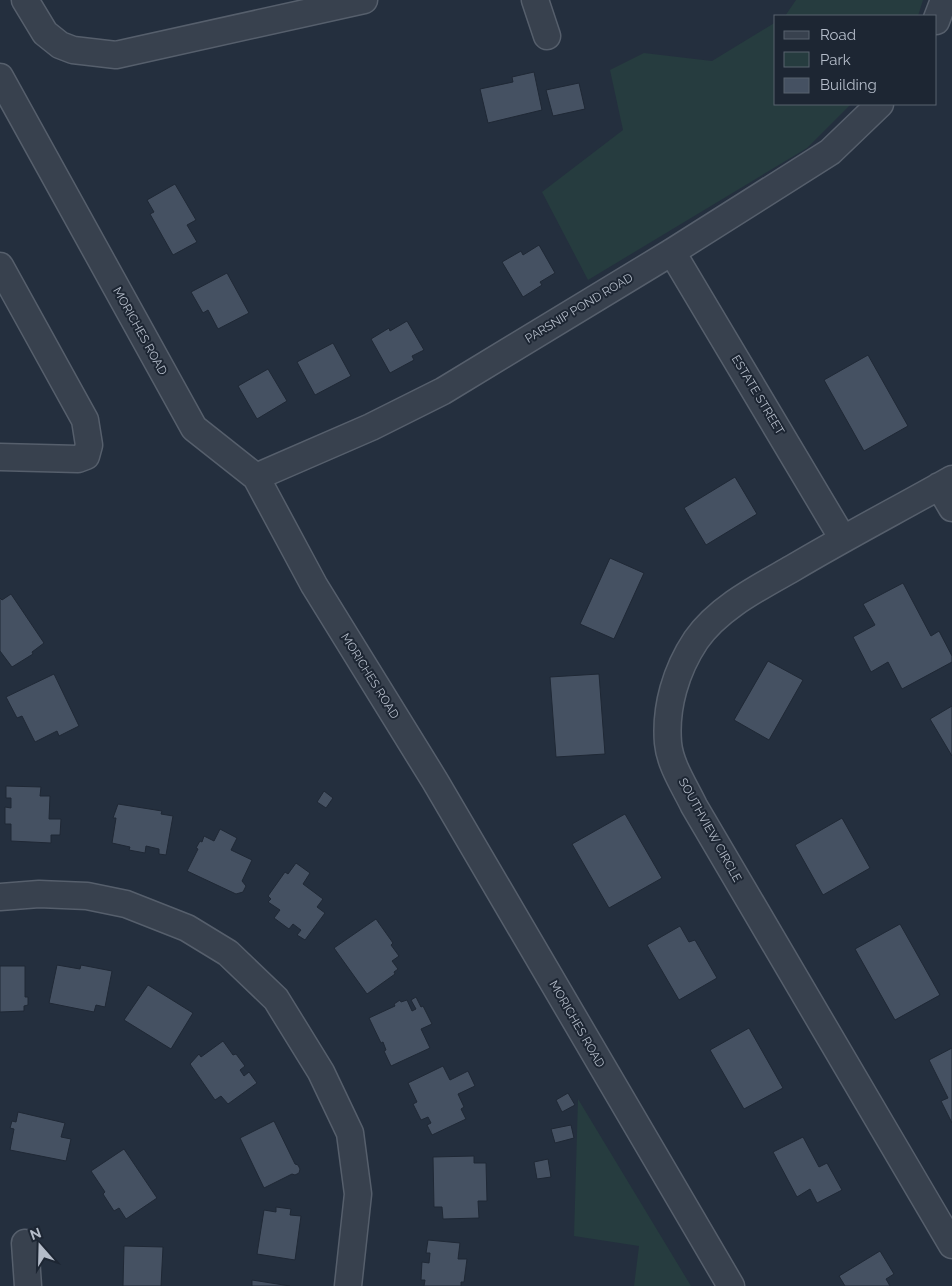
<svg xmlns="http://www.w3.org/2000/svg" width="952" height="1286" font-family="Raleway,sans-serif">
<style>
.green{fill:#263c3f}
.building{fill:#455162;stroke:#1f2835}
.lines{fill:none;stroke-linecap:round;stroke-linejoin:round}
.minor-casing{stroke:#565f6c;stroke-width:29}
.minor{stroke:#38414e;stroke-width:26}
.labels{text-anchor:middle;stroke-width:4;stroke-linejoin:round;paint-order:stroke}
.street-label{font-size:12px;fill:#b4bcc9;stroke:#1d2633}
</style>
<rect width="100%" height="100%" fill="#242f3e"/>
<path class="green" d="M796,0h127l-5,16h-133z
M776,22v82h75l-44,44 -219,132 -46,-88 81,-62 -13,-60 34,-17 68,8z
M578,1099l113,187h-57l5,-40 -65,-10z"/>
<path class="building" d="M534,72l8,38 -54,13 -8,-34 33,-7 -1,-5z
M579,83l6,26 -32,7 -7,-26z
M175,184l21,36 -9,5 10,17 -24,13 -23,-41 4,-2 -7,-12z
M539,245l16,28 -15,9 2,3 -19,12 -21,-35 19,-11 2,4z
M227,273l22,40 -31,16 -10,-19 -5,3 -12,-21z
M407,321l17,29 -12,6 2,4 -24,13 -19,-34 18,-11 1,3z
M333,343l18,33 -36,19 -18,-33z
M868,355l40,71 -44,25 -40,-71z
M268,369l19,32 -30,18 -19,-33z
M735,477l22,37 -51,31 -22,-37z
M610,558l34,15 -30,66 -34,-15z
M903,583l28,53 8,-5 13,25v6l-50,27 -14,-27 -17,10 -18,-35 22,-12 -12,-21z
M11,594l33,49 -12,9 1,2 -21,13 -12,-16v-53l2,2z
M768,661l35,19 -34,60 -35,-20z
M54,674l25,52 -20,10 -2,-5 -22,11 -13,-26 -5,2 -11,-21z
M599,674l6,80 -49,3 -6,-80z
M952,706v50l-22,-37z
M6,786l35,1 -1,9h10l-1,23h12l-1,16h-9v8l-40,-2v-17h-6v-17l6,1v-10h-5z
M324,791l9,7 -7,10 -9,-6z
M118,804l44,7 -1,3 12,2 -7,39 -7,-1v-5l-13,-3 -1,7 -16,-3 1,-3 -18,-4 4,-25h-3z
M625,814l37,64 -53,30 -37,-64z
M842,818l28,50 -47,27 -28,-50z
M220,829l17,9 -6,12 21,10 -10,21 4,5 -3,6 -7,2 -49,-23 11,-22 -2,-1 4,-7 2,1 2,-6 10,5z
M296,863l14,10 -7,11 20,15 -6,8 8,6 -20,27 -8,-5 4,-5 -8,-6 -4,5 -15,-11 6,-8 -12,-8 3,-3 -3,-3 17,-24 3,2z
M376,919l17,24 -2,2 8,11 -7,5 6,8 -4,3 1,2 -28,20 -33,-46z
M900,924l40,71 -45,25 -40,-71z
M680,926l9,16 6,-2 22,38 -38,22 -32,-55z
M57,965l23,4 1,-4 31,6 -7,36 -9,-2 -2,7 -45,-9z
M0,966h25v31h3v8l-4,1v5l-24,1z
M148,985l45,28 -22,36 -47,-29z
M416,997l5,10 2,-1 9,18 -11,5 9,19 -39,18 -7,-15 2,-1 -3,-8 -2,1 -12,-25 26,-12 -1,-2 6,-4 1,2 6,-2 5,11 4,-2 -5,-9z
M749,1028l34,60 -39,21 -34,-59z
M223,1041l10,14 3,-1 9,12 -5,4 4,6 5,-4 8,11 -29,21 -7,-8 -6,4 -25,-36 9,-10 2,3z
M952,1048v75l-11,-22 7,-3 -19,-38z
M443,1066l7,14 18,-9 7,15 -17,8 6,13 -3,2 5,10 -34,16 -5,-10 4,-2 -3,-6 -7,3 -8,-16 4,-2 -9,-19z
M568,1093l7,12 -13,7 -6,-12z
M18,1112l47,11 -4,14 10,2 -5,22 -56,-11 4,-21 -4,-1 2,-7 4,1z
M274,1121l21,43 3,1 2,4 -1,4 -4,2 -3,-1 -28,14 -24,-50z
M571,1125l3,13 -19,5 -4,-14z
M803,1137l16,30 8,-4 15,27 -25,13 -7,-14 -13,8 -24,-45z
M124,1149l33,49 -31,21 -7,-11 -5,3 -11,-17 2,-2 -14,-21z
M474,1156v7h12l1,38h-9l1,17 -36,1 -1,-12h-8l-1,-50z
M548,1159l3,18 -14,2 -3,-17z
M276,1207l15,2 -1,6 11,1 -6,44 -38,-6 7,-44 12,2z
M428,1240l32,3 -2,16h9l-3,23h-3v4h-37l1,-6h-4l1,-18 7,1 1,-10h-4z
M124,1246l39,1 -2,39h-38z
M880,1251l14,23 -8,5 4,7h-45l-6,-10z
M252,1280l38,6h-38z"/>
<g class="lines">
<g class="minor-casing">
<path id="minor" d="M25,0l20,33 15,12 13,5 43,5 248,-55
M535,0l12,36
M936,21l8,-21
M0,77l194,351 62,49 58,108 121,196 296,505
M672,252l171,287
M0,266l85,154 4,25 -3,11 -8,3 -78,-2
M256,477l115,-50 72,-36 229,-139 158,-100 50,-48
M952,479c-53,30 -107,58 -159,89 -33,19 -74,39 -97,72 -20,30 -31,67 -28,103 2,22 17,44 26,63l258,439
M939,486l13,22
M0,897l39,-3 48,2 39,8 61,24 41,25 48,46 45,73 29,61 8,61 -10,92
M25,1243l3,43"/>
</g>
<use href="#minor" class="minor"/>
</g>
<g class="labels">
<g class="street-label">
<text transform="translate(579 308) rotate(-31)" y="4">PARSNIP POND ROAD</text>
<text transform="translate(140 331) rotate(61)" y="4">MORICHES ROAD</text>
<text transform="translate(758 395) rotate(59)" y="4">ESTATE STREET</text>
<text transform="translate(370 676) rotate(58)" y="4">MORICHES ROAD</text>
<text transform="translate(710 830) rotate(61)" y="4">SOUTHVIEW CIRCLE</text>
<text transform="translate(577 1024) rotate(60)" y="4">MORICHES ROAD</text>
</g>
</g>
<rect x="774" y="15" width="162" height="90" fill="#1d2633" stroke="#59626f"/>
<rect x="784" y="31" width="25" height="8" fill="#38414e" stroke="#59626f"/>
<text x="820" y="40" font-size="15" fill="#b4bcc9">Road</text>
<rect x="784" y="52" width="25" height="15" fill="#263c3f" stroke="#59626f"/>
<text x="820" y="65" font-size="15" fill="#b4bcc9">Park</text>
<rect x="784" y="78" width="25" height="15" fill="#455162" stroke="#59626f"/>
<text x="820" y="90" font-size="15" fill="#b4bcc9">Building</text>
<g transform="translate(40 1246) rotate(340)" stroke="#1d2633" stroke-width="4" paint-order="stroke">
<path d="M0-4L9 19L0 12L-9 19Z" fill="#b4bcc9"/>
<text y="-8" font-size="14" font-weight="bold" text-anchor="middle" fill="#b4bcc9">N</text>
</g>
</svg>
